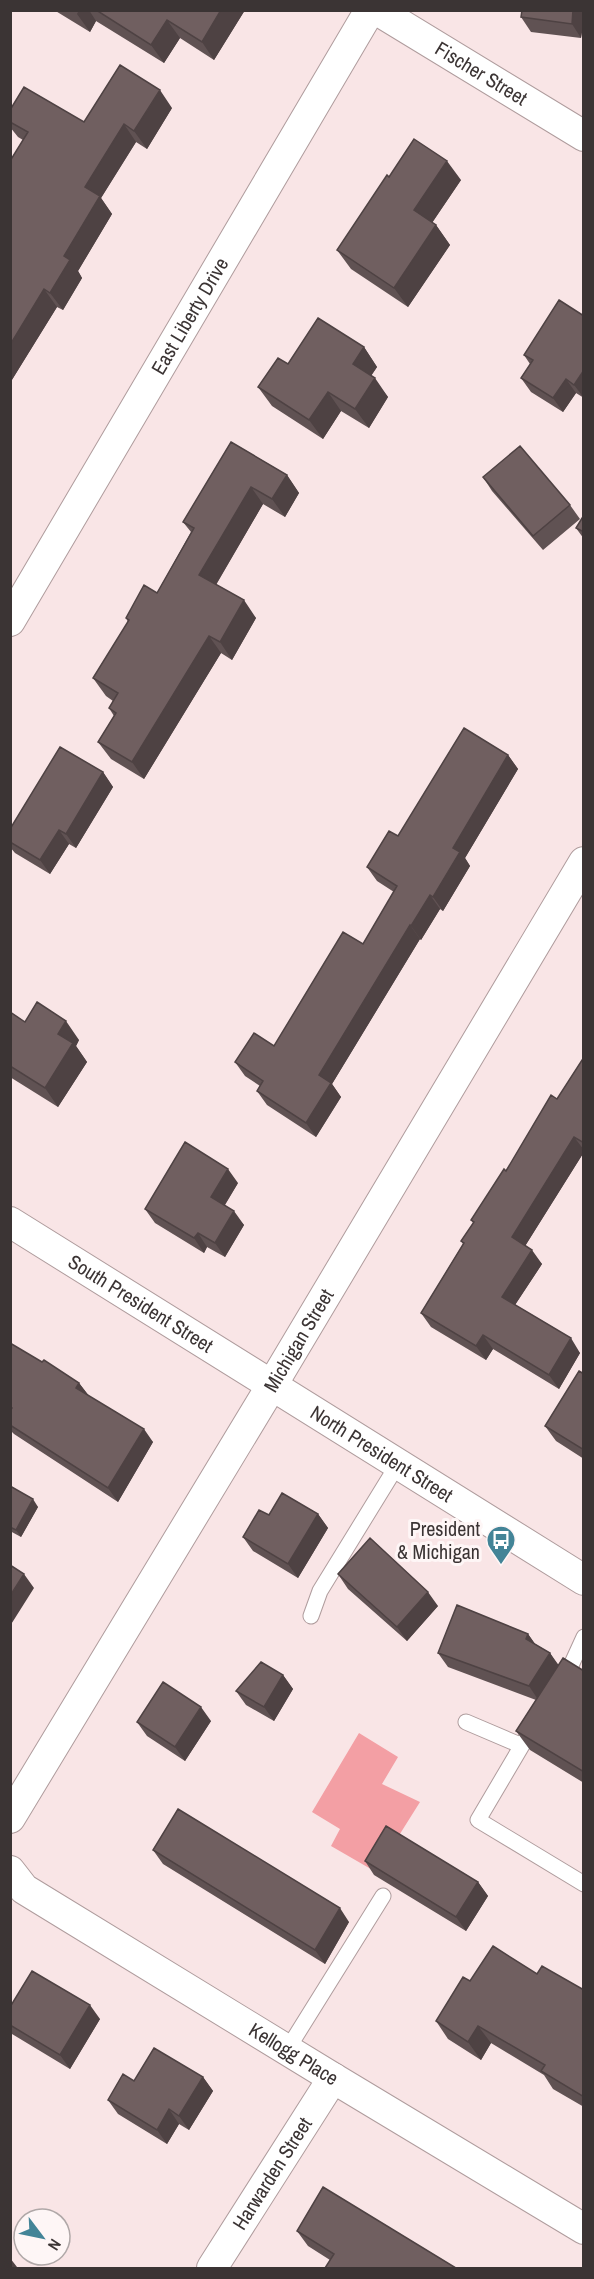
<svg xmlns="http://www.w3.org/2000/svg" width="594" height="2279" font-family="'Archivo Narrow',sans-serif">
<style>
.green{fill:#f39fa4}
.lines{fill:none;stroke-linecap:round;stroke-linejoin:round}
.lane-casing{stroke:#af9c9d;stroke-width:17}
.street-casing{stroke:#af9c9d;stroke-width:32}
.lane{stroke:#fff;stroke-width:15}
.street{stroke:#fff;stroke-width:30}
.wall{fill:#605253}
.shaded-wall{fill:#4e4243}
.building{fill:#705f60;stroke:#4e4243;stroke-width:1.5}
.labels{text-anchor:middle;stroke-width:6;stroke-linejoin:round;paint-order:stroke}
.street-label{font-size:20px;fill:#3b3434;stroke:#fef6f6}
.poi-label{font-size:20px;fill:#3b3434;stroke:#fef6f6;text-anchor:end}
</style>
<rect width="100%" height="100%" fill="#f9e5e6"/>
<path class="green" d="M359,1733l39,24 -16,27 38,18 -44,70 -45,-26 9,-17 -28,-17z"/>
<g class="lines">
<g class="lane-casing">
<path id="lane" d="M311,1616l9,-25 78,-127
M563,1683l21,-46
M466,1722l54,23
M534,1725l-56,95 106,64
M287,2050l96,-154"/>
</g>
<g class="street-casing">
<g id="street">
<path id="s1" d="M377,10l207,126"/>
<path id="s2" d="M10,621l360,-611"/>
<path id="s3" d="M10,1222l574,358"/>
<path id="s4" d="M10,1818l262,-433 312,-523"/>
<path id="s5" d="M10,1871l14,18 309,189 251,151"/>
<path id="s6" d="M212,2268l121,-190"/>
</g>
</g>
<use href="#lane" class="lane"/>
<use href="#street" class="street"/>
</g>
<path class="wall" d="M54,10h191l-31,50 -34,-22 -16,25 -68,-42 -6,11z
M584,10l-3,28 -50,-6 -10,-15z
M172,108l-25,41 -11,-7 -35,56 11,16 -34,57 4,7 -19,32 -6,-3 -47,76v-222l13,-21 -5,-3 -8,-10v-5h74z
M389,177l72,3 -29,43 4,2 14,20 -42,62 -57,-38 -14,-19z
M584,316v82l-8,-5 -13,19 -32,-20 -10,-14 9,-14 -6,-9z
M364,347l13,20 -6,9 17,21 -19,31 -28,-17 -18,28 -51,-33 -14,-19 30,-23z
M231,442l56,33 12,18 -14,24 -22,-13 -47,81 40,33 -24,42 -11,-7 -77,126 -33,-20 -13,-17 16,-26 -5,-8 4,-7 -7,-5 -13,-18 35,-56 -2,-4 31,-25 34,-61 -8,-10z
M483,477l87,28 10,14 -37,31 -51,-59z
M584,515v24l-8,-11z
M508,755l10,14 -53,89 5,8 -27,45 -3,-2 -19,31 -1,-1 -88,145 9,13 -25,40 -49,-32 -10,-14 3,-5 -15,-10 -10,-14 39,-16 89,-102 31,-52 -17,-11 -10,-14 31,-31z
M103,772l10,15 -37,61 -7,-4 -19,30 -35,-21 -5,-6v-18z
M10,1012l15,10 54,18 -3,6 11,16 -29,45 -48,-30z
M584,1057v95l-59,94 17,18 -27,41 65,48 -21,36 -66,-40 -7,11 -55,-33 -10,-14 42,-69 -2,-3 12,-18 -2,-3 86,-121z
M238,1183l-13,22 19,20 -19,32 -18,-10 -3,6 -49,-30 -10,-14z
M10,1343l32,19 37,21 10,13 64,46 -35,60 -104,-68 -4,-4z
M584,1374v85l-28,-18 -11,-15z
M10,1486l28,21 -17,30 -11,-6z
M318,1514l10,14 -30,50 -45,-27 -10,-14z
M338,1574l100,32 -31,35 -59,-52z
M528,1634l7,10 15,9 8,13 26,5v112l-54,-33 -14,-19 20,-31 -88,-33 -10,-14z
M283,1675l10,14 -19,32 -28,-16 -10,-14z
M211,1721l-26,40 -38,-25 -10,-14z
M153,1850l196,72 -24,42 -162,-100z
M365,1861l113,21 10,14 -22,35 -92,-56z
M537,1974l47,16v117l-31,-18 -9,-14 -53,-32 -10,17 -33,-21 -12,-18 34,-40z
M10,2007l90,12 -30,50 -58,-35 -2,-3z
M203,2077l10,14 -24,39 -10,-6 -12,20 -49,-30 -10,-14 26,-19z
M297,2231l159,37 -126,-8 -22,-14z"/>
<path class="shaded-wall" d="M79,10h10l7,11 -6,11 -13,-18z
M221,10h24l-31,50 -12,-18z
M573,10h11v11l-3,17 -9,-14z
M167,20l13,18 -16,25 -13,-18z
M160,90l12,18 -25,41 -13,-18z
M124,124l12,18 -35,56 11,16 -34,57 4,7 -19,32 -13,-17 35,-106z
M447,161l14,19 -34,50 -13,-20z
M436,225l14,20 -42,62 -14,-19z
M44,289l13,18 -47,76v-38z
M364,347l13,20 -11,16 -13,-19z
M584,370v28l-10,-13z
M375,378l13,19 -19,31 -14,-19z
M566,379l10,14 -13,19 -10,-14z
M328,392l13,19 -18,28 -14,-19z
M287,475l12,18 -14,24 -13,-18z
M251,487l12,17 -52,89 -12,-18z
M244,600l12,18 -24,42 -12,-18z
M209,636l12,17 -77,126 -12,-17z
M508,755l10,14 -53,89 5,8 -27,45 -10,-14 20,-49z
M103,772l10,15 -37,61 -10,-14z
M59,830l10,14 -19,30 -10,-14z
M430,895l10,14 -19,31 -10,-14z
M410,925l10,14 -88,145 9,13 -25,40 -10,-14 13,-48z
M66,1021l13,19 -3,6 11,16 -29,45 -13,-19 13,-54z
M574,1137l10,13v2l-62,99 -10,-14z
M228,1169l10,14 -17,28 -10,-14z
M234,1211l10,14 -19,32 -10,-14z
M198,1233l9,14 -3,6 -10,-15z
M532,1250l10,14 -31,47 -9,-14z
M483,1335l10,14 -7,11 -10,-14z
M571,1338l9,15 -21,36 -10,-14z
M79,1383l10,13 -13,-8z
M144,1429l9,13 -35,60 -10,-14z
M33,1499l5,8 -17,30 -5,-7z
M318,1514l10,14 -30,50 -10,-14z
M24,1574l10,14 -24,38v-30z
M428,1592l10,14 -31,35 -10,-14z
M528,1634l10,14 -12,-9z
M550,1653l10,14 -21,34 -10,-15z
M283,1675l10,14 -19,32 -10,-14z
M201,1707l10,14 -26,40 -10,-14z
M478,1882l10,14 -22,35 -10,-14z
M340,1908l9,14 -24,42 -10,-14z
M90,2005l10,14 -30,50 -10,-14z
M478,2026l13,17 -10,17 -13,-18z
M203,2077l10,14 -24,39 -10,-14z
M169,2109l10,15 -12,20 -10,-14z
M10,2258l7,9 -1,1h-6z"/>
<path class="building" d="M96,10h125l-19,32 -35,-22 -16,25z
M522,10h51l-1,14 -51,-7z
M120,65l40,25 -26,41 -10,-7 -39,63 15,9 -36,60 6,4 -20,33 -6,-4 -34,56v-184l18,-29 -18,-10v-12l14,-23 60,35z
M414,139l33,22 -33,49 22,15 -42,63 -57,-38 50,-75 2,2z
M559,300l25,16v54l-10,15 -8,-6 -13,19 -32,-20 12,-18 -9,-5z
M318,318l46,29 -11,17 22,14 -20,31 -27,-17 -19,28 -51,-33 20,-29 10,6z
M231,442l56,33 -15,24 -21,-12 -52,88 45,25 -24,42 -11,-6 -77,126 -34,-20 18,-29 -7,-5 9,-15 -25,-15 36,-58 -3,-2 18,-33 13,8 37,-65 -11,-6z
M520,446l50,59 -37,31 -50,-59z
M584,515v17l-8,-4z
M464,728l44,27 -55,93 7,4 -27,45 -3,-2 -19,31 -1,-1 -91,150 12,8 -25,40 -49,-32 6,-10 -28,-19 19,-29 20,13 69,-114 20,12 34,-58 -30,-19 22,-36 9,5z
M60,747l43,25 -37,62 -7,-4 -19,30 -30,-18v-13z
M37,1002l29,19 -8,13 15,9 -28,45 -35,-22v-54l15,10z
M584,1057v86l-10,-6 -62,100 20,13 -30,47 69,41 -22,37 -66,-40 -7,11 -55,-33 43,-70 -3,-2 13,-19 -3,-2 33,-51 2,2 45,-76 6,4z
M185,1142l43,27 -17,28 23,14 -19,32 -17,-10 -4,5 -49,-29z
M10,1343l32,19 2,-2 35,23 -3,5 68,41 -36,59 -98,-63v-14l2,-3 -2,-1z
M579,1371l5,3v76l-39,-24z
M10,1486l23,13 -17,31 -6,-3z
M282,1493l36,21 -30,50 -45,-27 16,-27 10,5z
M370,1538l58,54 -31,35 -59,-53z
M10,1565l14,9 -14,22z
M457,1605l71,29 -2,5 24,14 -21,33 -91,-33z
M563,1658l21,13v101l-68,-41z
M261,1662l22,13 -19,32 -28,-16z
M163,1682l38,25 -26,40 -38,-25z
M178,1809l162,99 -25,42 -162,-100z
M386,1826l92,56 -22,35 -91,-56z
M493,1946l44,28 5,-8 42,24v107l-43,-26 4,-6 -67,-39 -10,16 -32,-21 27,-44 7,4z
M32,1971l58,34 -30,50 -50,-30v-18z
M154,2048l49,29 -24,39 -10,-7 -12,21 -49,-30 15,-26 11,7z
M323,2187l133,81h-131l9,-14 -37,-23z"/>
<defs>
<g id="bus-pin" transform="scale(1.5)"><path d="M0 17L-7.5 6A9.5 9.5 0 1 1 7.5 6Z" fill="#438497" stroke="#fef6f6"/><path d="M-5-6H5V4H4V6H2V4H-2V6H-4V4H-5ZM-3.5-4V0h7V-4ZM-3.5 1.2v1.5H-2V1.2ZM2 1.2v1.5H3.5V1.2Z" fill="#fff"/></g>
</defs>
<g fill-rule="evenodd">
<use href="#bus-pin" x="501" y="1540"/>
</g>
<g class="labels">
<g class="street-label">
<text dy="7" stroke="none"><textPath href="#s1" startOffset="122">Fischer Street</textPath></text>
<text dy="7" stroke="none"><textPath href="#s2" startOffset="354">East Liberty Drive</textPath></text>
<text dy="7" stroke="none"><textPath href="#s3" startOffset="154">South President Street</textPath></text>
<text dy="7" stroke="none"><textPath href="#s4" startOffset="558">Michigan Street</textPath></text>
<text dy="7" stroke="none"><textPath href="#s3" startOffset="438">North President Street</textPath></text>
<text dy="7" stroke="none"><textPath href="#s5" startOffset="339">Kellogg Place</textPath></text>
<text dy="7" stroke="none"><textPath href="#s6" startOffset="112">Harwarden Street</textPath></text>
</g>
<g class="poi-label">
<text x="480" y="1536">President<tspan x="480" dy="23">&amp; Michigan</tspan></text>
</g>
</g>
<rect width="594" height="2279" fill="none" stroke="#3b3434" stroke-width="24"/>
<g transform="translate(42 2237) rotate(122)"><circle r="28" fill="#fef6f6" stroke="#b0a8a8" stroke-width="1.5"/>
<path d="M0-4.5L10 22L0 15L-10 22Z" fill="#438497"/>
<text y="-9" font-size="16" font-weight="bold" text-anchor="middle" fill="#3b3434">N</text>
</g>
</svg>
